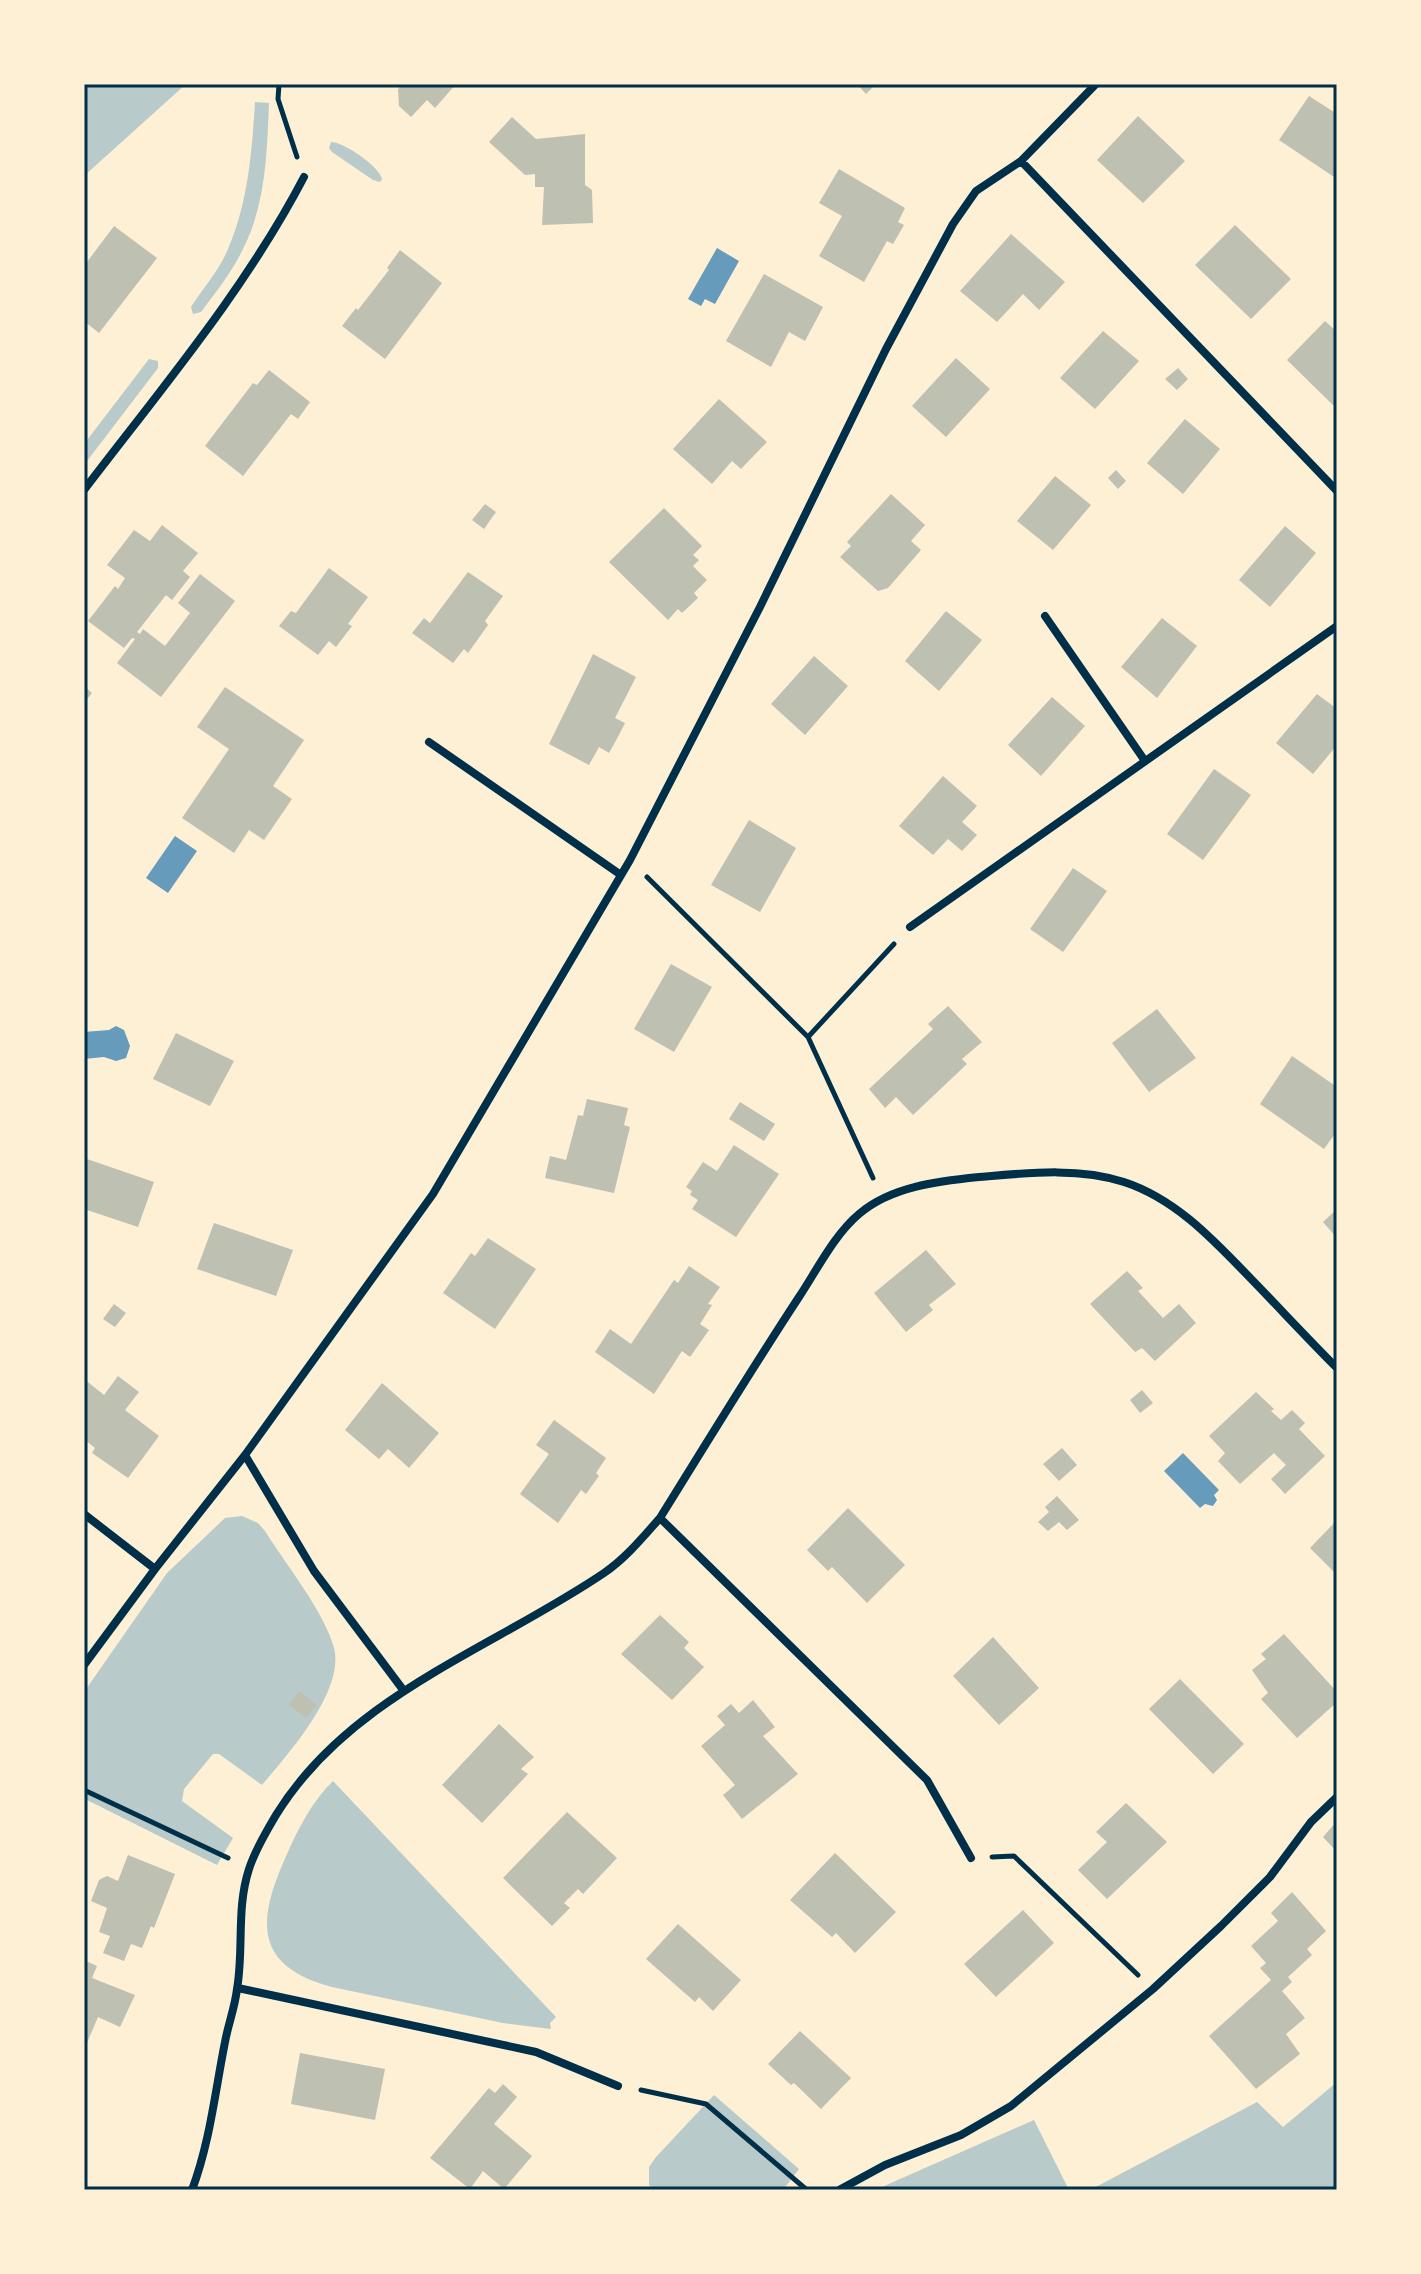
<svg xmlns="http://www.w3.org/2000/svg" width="1421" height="2274" font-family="'Source Serif 4',serif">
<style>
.green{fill:#b9caca}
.water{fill:#669bbc}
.building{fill:#bec0b2}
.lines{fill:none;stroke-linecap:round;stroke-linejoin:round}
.path{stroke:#003049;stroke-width:5}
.minor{stroke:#003049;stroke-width:8}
.neatline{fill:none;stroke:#003049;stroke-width:3}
</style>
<rect width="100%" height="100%" fill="#fdf0d5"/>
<path class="green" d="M84,84h102l-102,92z
M255,102l14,1c-2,49 -3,101 -26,146 -11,23 -27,43 -42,63l-8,2 -2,-7c12,-19 28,-36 37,-58 20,-46 24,-98 27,-147z
M331,142c13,0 49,25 51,37l-2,3 -7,-2 -41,-28 -3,-4z
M149,359l9,2v7l-74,97v-21z
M242,1516l16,7 7,8c21,34 59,80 69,117 11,43 -46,106 -72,137l-43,-31h-6l-29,35 -2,12 51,37 -16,27 -132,-66 -1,-107 83,-119 58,-55z
M333,1781l223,236 -6,6 1,6 -48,-6 -171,-36c-81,-22 -74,-69 -45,-133 11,-25 26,-54 46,-73z
M1337,2082v108h-247l167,-88 26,25z
M714,2095l85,74 -16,21h-128l-6,-5v-18l7,-10z
M1034,2120l35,70h-194z"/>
<path class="water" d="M717,248l22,13 -24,43 -10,-5 -4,7 -13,-7z
M175,836l22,15 -29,42 -22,-15z
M116,1026l8,4 6,16 -4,12 -10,3 -12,-4 -20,2v-27l25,-2z
M1183,1453l36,37 -5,5 3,5 -4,6 -8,-2 -5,4 -36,-37z"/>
<path class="building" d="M398,84h58l-21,24 -8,-8 -16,17 -12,-11 -1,-16 2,-4z
M857,84h19l-10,10z
M1309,96l28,18v65l-58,-39z
M1138,116l47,45 -42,42 -46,-43z
M512,117l24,22 49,-5v51l7,5 1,33 -51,2 2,-38h-9v-13l-10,1 -36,-33z
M839,169l66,39 -7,14 6,3 -11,19 -6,-3 -23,41 -45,-26 23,-40 -23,-13z
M1235,225l56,54 -40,40 -56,-54z
M114,226l43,32 -58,75 -15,-12v-55z
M1011,234l54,48 -26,28 -16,-16 -26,28 -37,-31z
M400,250l42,33 -57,76 -43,-33 14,-18 2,2 31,-40 -2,-2z
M764,274l59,33 -18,34 -16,-9 -18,35 -45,-26z
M1325,321l12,11v77l-50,-49z
M1103,331l36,30 -44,48 -35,-31z
M956,358l34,31 -44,48 -34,-31z
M1178,368l10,11 -11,11 -12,-11z
M269,370l41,32 -12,17 -7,-5 -48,62 -38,-30 48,-63 4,2z
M719,399l48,43 -26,27 -9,-8 -20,23 -39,-35z
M1185,419l35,30 -37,45 -36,-31z
M1116,470l10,11 -8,8 -10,-11z
M1055,476l36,29 -38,45 -36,-29z
M891,494l34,31 -14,16 10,9 -33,38 -10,3 -38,-34 11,-11 -4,-4z
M485,504l11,8 -12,17 -12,-9z
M664,508l38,38 -9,9 6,5 -6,6 14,14 -13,13 4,5 -16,15 -4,-4 -10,11 -59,-58z
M162,525l36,28 -15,18 7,6 -18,23 -6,-5 -29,37 3,2 3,-5 22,17 25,-33 -12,-10 22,-29 35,27 -74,96 -44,-34 18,-24 -3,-1 -8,10 -36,-27 27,-35 3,3 7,-11 -18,-13 27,-35 16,11z
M1285,526l31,27 -46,54 -31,-27z
M329,568l39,29 -20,27 4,2 -16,21 -7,-6 -11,14 -39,-29 12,-15 5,2z
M468,572l35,24 -18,25 3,4 -20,28 -4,-4 -11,14 -41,-30 12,-15 6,5z
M946,611l36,29 -43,51 -34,-30z
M1162,618l35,28 -40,52 -36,-31z
M593,654l43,23 -21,41 10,5 -5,10 -11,20 -10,-6 -10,18 -40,-21z
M814,656l34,30 -43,49 -34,-31z
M84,686l8,7 -8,10z
M225,687l79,53 -31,46 19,13 -28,41 -15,-10 -15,23 -52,-35 47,-69 -32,-22z
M1317,694l20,15v36l-24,29 -37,-31z
M1052,697l33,29 -44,50 -33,-31z
M1214,769l37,26 -48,65 -36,-26z
M943,776l34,30 -15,16 15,13 -15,16 -14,-12 -15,16 -34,-29z
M749,820l47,28 -36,64 -49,-27z
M1073,868l34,23 -44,61 -33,-23z
M671,964l41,23 -38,65 -40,-23z
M948,1006l34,36 -20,17 5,5 -54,51 -17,-18 -11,11 -16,-19 64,-60 -5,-5z
M1157,1009l39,49 -47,34 -37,-49z
M176,1033l58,28 -24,45 -57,-27z
M1292,1056l45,31v44l-13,18 -64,-45z
M587,1099l41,9 -4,17 6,2 -16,66 -69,-15 5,-22 16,4 12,-45 5,1z
M740,1102l35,22 -11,17 -35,-22z
M734,1145l45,29 -43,63 -44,-28 6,-9 -8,-5 2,-4 -6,-4 17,-25 14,9z
M84,1158l70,24 -16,45 -54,-18z
M1337,1209v29l-14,-16z
M214,1223l79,27 -17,46 -79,-27z
M488,1238l48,31 -41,60 -52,-36 28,-40 4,3z
M926,1250l30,34 -27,21 4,5 -27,22 -32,-39z
M689,1266l31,21 -12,17 4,1 -12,19 9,6 -19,27 -8,-6 -28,43 -59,-42 15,-23 21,15 43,-64 4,3z
M1127,1271l16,17 -5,3 25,27 16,-14 17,19 -41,38 -13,-13 -7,4 -45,-48z
M114,1304l12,9 -11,14 -12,-8z
M118,1376l21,16 -14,18 34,26 -31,42 -36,-25 3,-5 -11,-9v-60l20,16z
M382,1383l57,50 -30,35 -21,-19 -9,10 -34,-29z
M1142,1390l11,13 -13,10 -10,-13z
M1256,1392l18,17 -3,2 10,9 11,-10 13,13 -6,6 26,27 -40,38 -14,-15 15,-14 -12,-12 -34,31 -22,-23 7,-8 -16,-17z
M554,1420l52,38 -10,15 3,3 -13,18 -5,-4 -23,33 -38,-29 29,-40 -13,-9z
M1062,1448l15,17 -18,16 -16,-17z
M1057,1496l22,24 -12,10 -8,-8 -11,9 -10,-9 11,-10 -4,-5z
M848,1508l57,57 -38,38 -35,-36 -4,4 -21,-21z
M1337,1520v55l-27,-27z
M660,1615l29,27 -5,6 20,19 -32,33 -51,-46z
M1284,1634l53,58v10l-40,36 -36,-39 7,-6 -16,-23 14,-11 -5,-5z
M993,1637l46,51 -40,37 -46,-49z
M1180,1679l64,65 -31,30 -64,-65z
M299,1691l18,14 -11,13 -17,-13z
M753,1700l22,27 -12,9 35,38 -56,45 -19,-24 12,-10 -34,-39 24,-21 -8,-9 14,-12 8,9z
M499,1724l35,33 -13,12 7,5 -46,49 -40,-38z
M1126,1803l41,39 -60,57 -29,-29 29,-28 -11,-10z
M567,1812l50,46 -34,36 -5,-5 -14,14 6,5 -18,18 -49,-48z
M1337,1821v31l-14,-15z
M835,1853l61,59 -41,41 -19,-20 -4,4 -42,-37z
M128,1855l47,19 -21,54 -3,-2 -9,22 -11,-4 -7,17 -21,-8 7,-17 -11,-4 8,-24 -16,-7 8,-21 8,-4 11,5z
M1292,1892l34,39 -19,18 5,6 -24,22 4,5 -10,9 23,27 -19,16 14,20 -44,35 -47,-53 62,-56 -11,-12 6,-5 -15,-17 27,-25 -7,-8z
M1023,1910l31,33 -58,54 -32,-33z
M678,1924l63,56 -28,31 -14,-14 -4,5 -49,-43z
M84,1960l13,6 -5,12 43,17 -15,32 -22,-10 -14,33z
M800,2031l51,47 -30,31 -27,-26 -3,2 -23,-21z
M300,2053l85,16 -10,51 -84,-16z
M503,2084l14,13 -23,27 38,32 -28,33 -21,-18 -13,18 -40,-31 59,-70 6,5z"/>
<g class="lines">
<path class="path" d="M279,84l-1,15 19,58
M647,877l161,160 65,141
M808,1037l86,-93
M84,1790l144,68
M992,1857l22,-1 124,119
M641,2090l65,14 101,86"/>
<path class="minor" d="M1021,161l316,330
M84,490c77,-101 161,-200 220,-313
M1045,616l100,145
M429,742l192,133
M910,927l427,-301
M245,1455l69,116 90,120
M84,1514l71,55
M660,1518l267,262 44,78
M84,1665l71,-96 90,-114 188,-261 197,-334 130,-253 126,-258 67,-125 23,-33 45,-30 75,-77
M238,1988l298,64 82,34
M192,2190c18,-48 23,-98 33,-148 3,-17 10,-35 12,-53 7,-40 -1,-80 12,-120 6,-19 17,-37 27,-54 74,-120 216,-166 328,-242 22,-15 39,-36 56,-55 46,-74 91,-148 139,-221 18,-27 35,-62 60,-83 32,-28 81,-33 120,-37 47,-4 100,-10 145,5 55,18 94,63 133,103 27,28 53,56 80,83
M839,2190l46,-25 76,-30 50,-29 142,-117 68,-63 49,-49 41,-55 26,-25"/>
</g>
<rect width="1421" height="2274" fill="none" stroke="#fdf0d5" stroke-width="172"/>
<rect x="86" y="86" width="1249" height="2102" class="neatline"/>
</svg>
